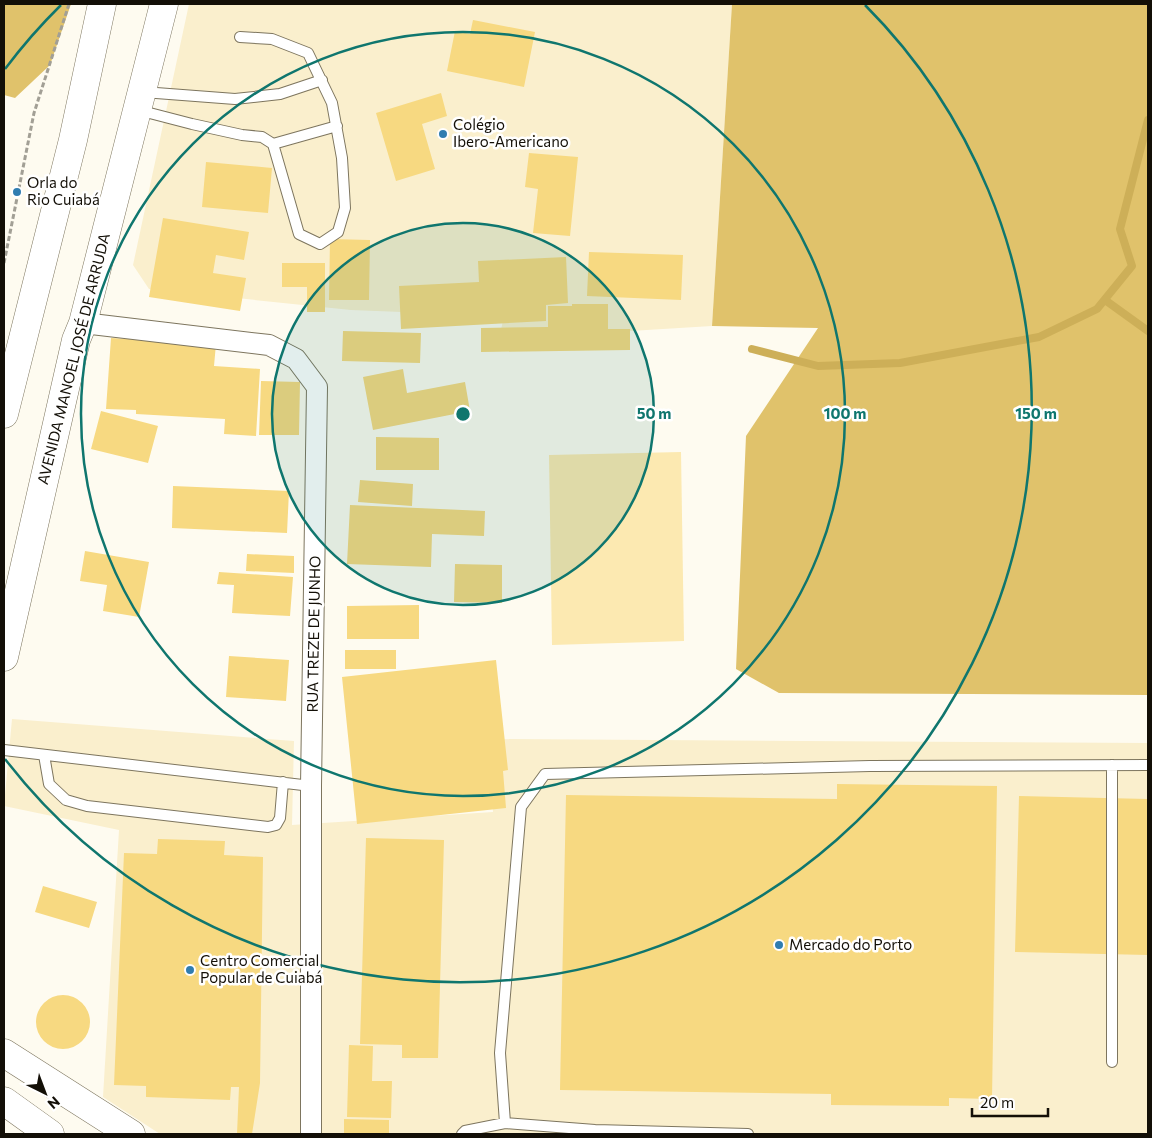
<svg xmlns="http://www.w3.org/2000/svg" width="1152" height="1138" font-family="Commissioner,sans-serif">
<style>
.built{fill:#faefcd}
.green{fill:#fce9b1}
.forest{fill:#e0c26b}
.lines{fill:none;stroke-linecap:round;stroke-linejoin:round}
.stream{stroke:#cdaf58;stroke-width:8}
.building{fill:#f7d981}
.service-casing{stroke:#7d755e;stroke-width:12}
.minor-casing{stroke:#7d755e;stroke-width:22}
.primary-casing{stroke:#7d755e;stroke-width:29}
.path{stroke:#a29f95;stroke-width:3;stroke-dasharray:5 2.5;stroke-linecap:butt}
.service{stroke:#fff;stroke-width:10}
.minor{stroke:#fff;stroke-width:20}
.primary{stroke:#fff;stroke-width:28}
.ring{fill:none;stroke:#0f766e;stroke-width:2.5}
.poi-dot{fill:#307db0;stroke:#fff;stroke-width:2}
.labels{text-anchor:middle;stroke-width:5;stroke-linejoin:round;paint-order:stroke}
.poi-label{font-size:15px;fill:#130f07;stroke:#fff;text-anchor:start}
.street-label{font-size:15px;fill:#130f07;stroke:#fff}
.centre{fill:#0f766e;stroke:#fff;stroke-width:2.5}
.ring-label{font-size:15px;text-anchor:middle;font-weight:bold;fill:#0f766e;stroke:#fff;stroke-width:5;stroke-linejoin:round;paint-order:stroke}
</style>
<rect width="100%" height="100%" fill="#fefbf0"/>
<path class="built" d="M189,4h543l-20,322 -213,13 5,-23 -153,-6 -202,-21 -16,-24z
M12,719l282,22 -2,84 201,-13 -5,-73 660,4v391h-988l-57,-37 16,-267 -115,-24z"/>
<path class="green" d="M681,452l3,189 -132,4 -3,-190z"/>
<path class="forest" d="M4,4h67l-21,61 -35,33 -11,-3z
M732,4h416v691l-369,-2 -43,-24 10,-233 72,-108 -106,-2z"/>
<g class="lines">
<path class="stream" d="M1105,300l43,31
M752,349l66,17 82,-3 139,-26 58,-28 35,-43 -12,-37 28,-109"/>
</g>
<path class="building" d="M473,20l62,12 -11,55 -77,-16 8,-40 15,3z
M441,93l6,23 -25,8 13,45 -39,12 -20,-68z
M529,153l49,4 -8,79 -37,-3 5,-44 -13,-2z
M206,162l66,6 -4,45 -66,-6z
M163,218l86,14 -5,28 -28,-5 -3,18 33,5 -6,33 -91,-14z
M330,239l40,1 -1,60h-40z
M589,252l94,3 -2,45 -94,-4z
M566,257l2,46 -22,2v16l-145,8 -2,-43 80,-4 -1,-21z
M282,263h43v49h-18v-25h-25z
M572,304h36v25h22v21l-149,2v-24l67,-1v-21h24z
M343,331l78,2 -1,30 -78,-2z
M111,338l105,6 -2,22 46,3 -4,67 -32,-2 1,-15 -89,-5v-4l-30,-1z
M403,369l4,24 58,-11 5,29 -97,19 -10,-53z
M261,381l39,1 -1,53h-40z
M101,411l57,15 -10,37 -57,-14z
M376,437l63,1v32h-63z
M360,480l53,4 -1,22 -54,-4z
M173,486l116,5 -2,42 -115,-5z
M350,505l135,6 -1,25 -52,-2 -1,33 -84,-3z
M85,551l64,11 -10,55 -36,-6 4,-26 -27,-4z
M247,554l47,2v17l-48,-2z
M455,564l47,1v38l-48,-1z
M219,572l74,5 -3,39 -58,-3 2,-28 -17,-1z
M419,605v34h-72v-33z
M345,650h51v19h-51z
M229,656l60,4 -3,41 -60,-4z
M496,660l12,110 -5,1 3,37 -149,16 -15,-147z
M837,784l160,2 -5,313 -43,-1v8l-118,-1v-11l-271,-4 6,-295 271,4z
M1019,796l129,3v156l-133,-3z
M366,838l78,2 -6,218h-36v-13l-42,-1z
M158,839l67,2 -1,14 39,2 -3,226 -8,51h-15l2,-47h-8l-1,13 -84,-3v-11l-32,-1 10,-232 33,1z
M43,886l54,16 -8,26 -54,-16z
M36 1022a27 27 0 1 1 54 0a27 27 0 1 1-54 0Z
M349,1045l24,1 -1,35h20l-1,37 -44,-1z
M344,1119l45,1v14h-45z"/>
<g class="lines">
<g class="service-casing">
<path id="service" d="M143,92l92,7 45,-5 42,-14
M138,110l54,14 50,11 20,2 11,7 26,90 21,10 18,-12 7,-24 -3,-50 -10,-55 -24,-50 -36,-14 -32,-2
M273,144l64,-18
M4,750l307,36
M44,755l5,29 17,16 21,6 181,21 8,-2 4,-7 3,-36
M1112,1062v-297
M505,1123l-5,-70 21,-246 24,-33 325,-8 278,-1
M462,1134l3,-3 40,-8 90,7 153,4"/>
</g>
<g class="minor-casing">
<path id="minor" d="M83,323l186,22 27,14 21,28 -6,399v348"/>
</g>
<g class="primary-casing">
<path id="primary" d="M4,414l69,-274 29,-136
M4,657l72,-317 7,-17 81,-319
M4,1053l127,81
M4,1101l46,33"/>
</g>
<path class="path" d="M4,263l30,-150 35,-109"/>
<use href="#service" class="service"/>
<use href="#minor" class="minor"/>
<use href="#primary" class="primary"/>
</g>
<circle cx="463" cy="414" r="191" fill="#0f766e" fill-opacity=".12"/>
<g class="ring">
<circle cx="463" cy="414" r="191"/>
<circle cx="463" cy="414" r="382"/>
<path d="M5 69A573 573 0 0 1 61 5M865 5A573 573 0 1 1 5 759"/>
</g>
<g class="poi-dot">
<circle cx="443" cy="134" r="5"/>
<circle cx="17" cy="192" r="5"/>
<circle cx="779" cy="945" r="5"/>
<circle cx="190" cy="970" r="5"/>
</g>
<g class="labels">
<g class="poi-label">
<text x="453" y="130">Colégio<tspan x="453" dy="17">Ibero-Americano</tspan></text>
<text x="27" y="188">Orla do<tspan x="27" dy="17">Rio Cuiabá</tspan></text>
<text x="789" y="950">Mercado do Porto</text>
<text x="200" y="966">Centro Comercial<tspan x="200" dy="17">Popular de Cuiabá</tspan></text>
</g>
<g class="street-label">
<text transform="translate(74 359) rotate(-76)" y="5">AVENIDA MANOEL JOSÉ DE ARRUDA</text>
<text transform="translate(314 634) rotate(-89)" y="5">RUA TREZE DE JUNHO</text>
</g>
</g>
<circle cx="463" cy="414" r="8" class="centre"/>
<g class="ring-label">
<text x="654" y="419">50 m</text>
<text x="845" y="419">100 m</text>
<text x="1036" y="419">150 m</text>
</g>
<rect width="1152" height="1138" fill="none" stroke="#130f07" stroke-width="10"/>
<g transform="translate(45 1093) rotate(138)" stroke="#ffffff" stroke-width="4" paint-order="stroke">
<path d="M0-4L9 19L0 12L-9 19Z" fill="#130f07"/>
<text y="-8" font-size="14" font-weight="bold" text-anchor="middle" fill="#130f07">N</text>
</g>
<path d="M972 1108v8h76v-8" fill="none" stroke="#130f07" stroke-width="2.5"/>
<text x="980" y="1108" font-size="15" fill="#130f07" stroke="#ffffff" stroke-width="4" paint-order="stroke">20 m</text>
</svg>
